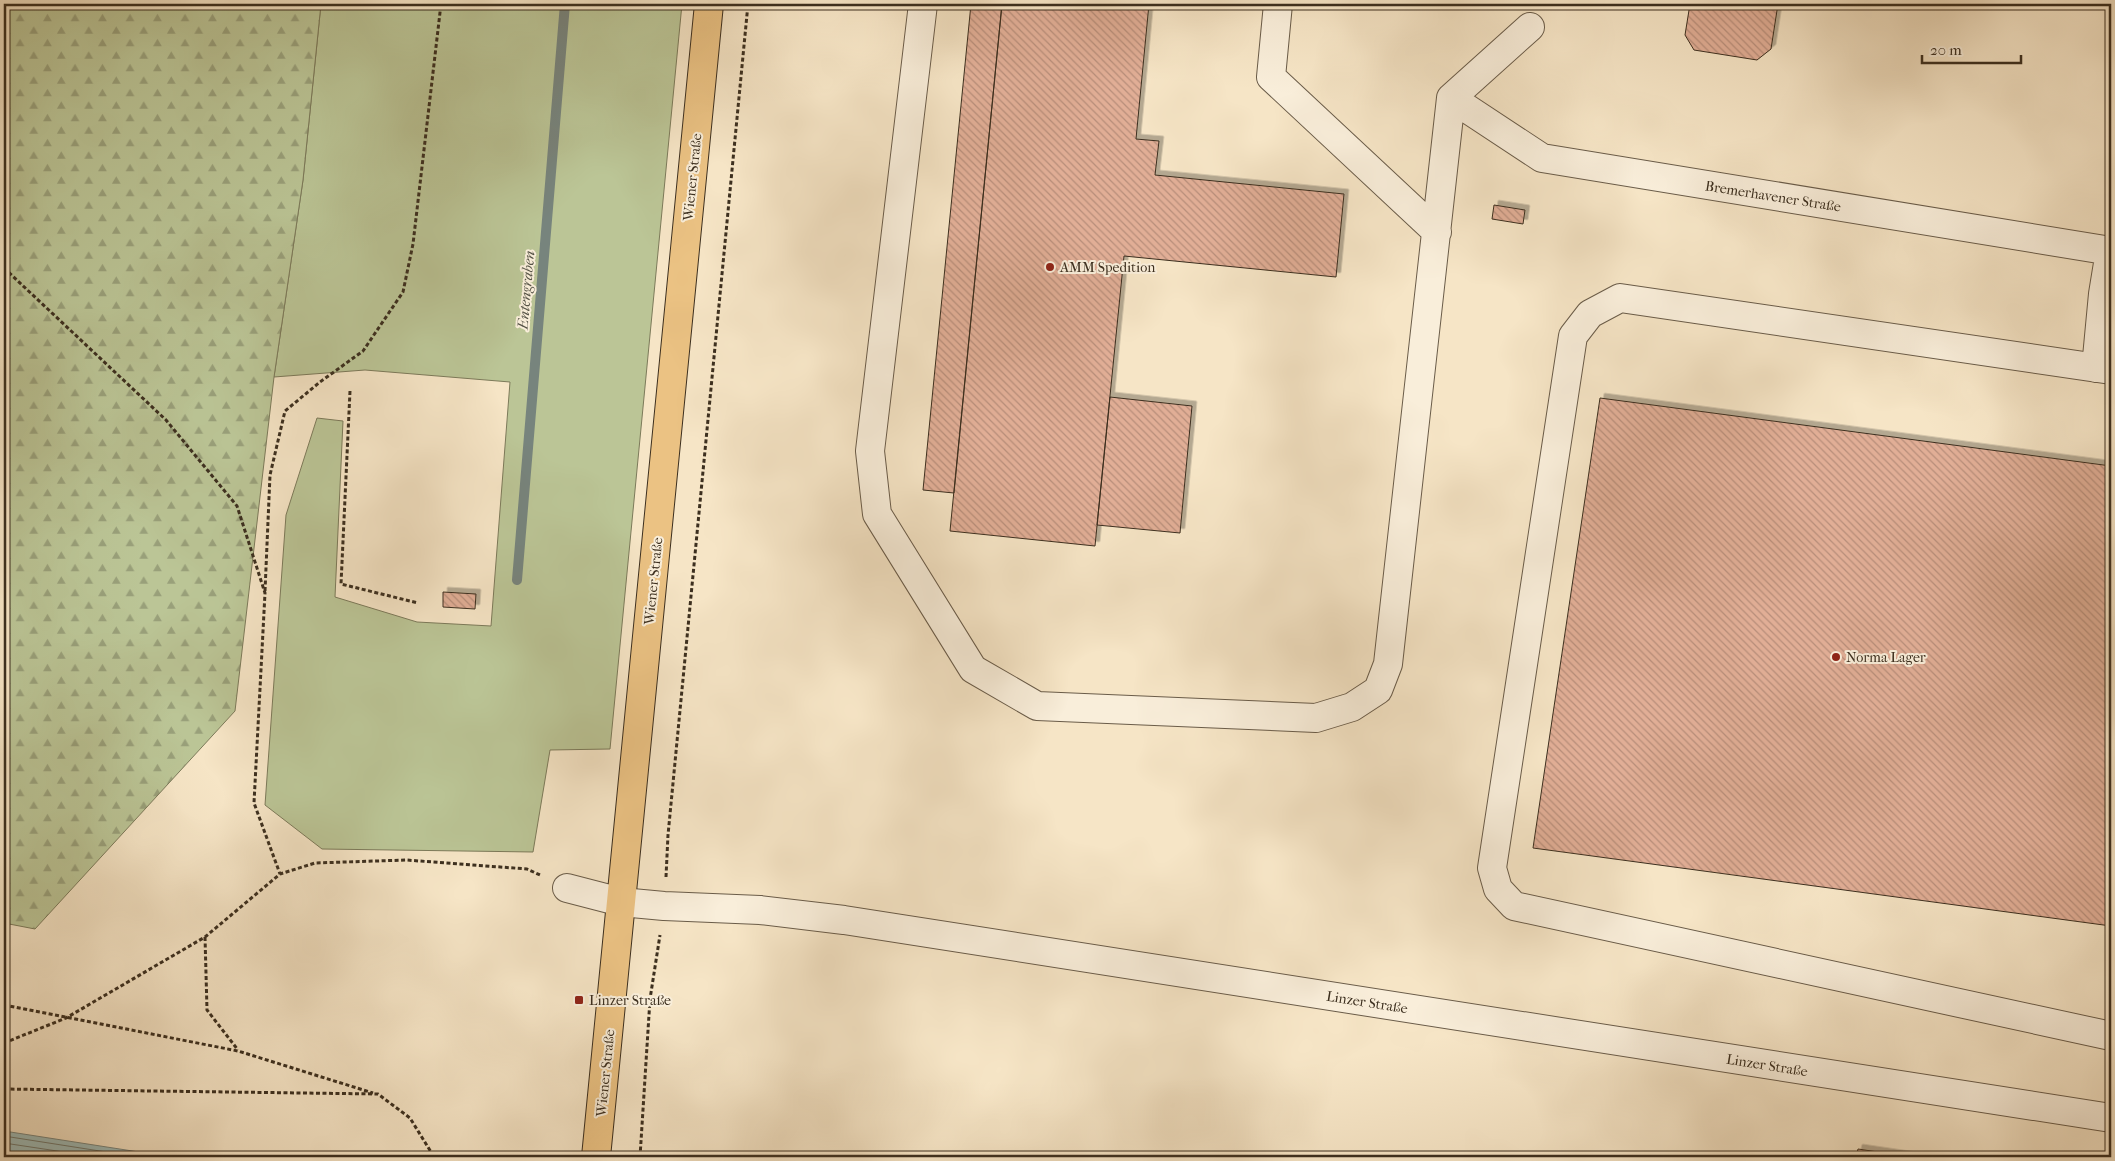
<svg xmlns="http://www.w3.org/2000/svg" width="2115" height="1161" font-family="'IM FELL French Canon',serif">
<style>
.green{fill:#bbc596;stroke:#7c7a5a}
.forest{fill:url(#forest-firs);stroke:#7c7a5a}
.water{fill:#9ebdbb;stroke:#77847d}
.lines{fill:none;stroke-linecap:round;stroke-linejoin:round}
.shore{stroke:#6d766d;stroke-width:1}
.stream{stroke:#77847d;stroke-width:10}
.building{fill:url(#building-back-hatch);stroke:#3c2f1f;filter:url(#shadow)}
.minor-casing{stroke:#6a5c49;stroke-width:30}
.major-casing{stroke:#3c2f1f;stroke-width:30}
.path{stroke:#3c2f1f;stroke-width:3;stroke-dasharray:4 2.5;stroke-linecap:butt}
.minor{stroke:#f9eeda;stroke-width:28}
.major{stroke:#ebc283;stroke-width:28}
.poi-dot{fill:#8f2418;stroke:#f9eeda;stroke-width:2}
.labels{text-anchor:middle;stroke-width:4;stroke-linejoin:round;paint-order:stroke}
.street-label{font-size:14px;fill:#3c2f1f;stroke:#f9eeda}
.poi-label{font-size:14px;fill:#3c2f1f;stroke:#f9eeda;text-anchor:start}
.water-label{font-size:15px;font-style:italic;fill:#545246;stroke:#f9eeda}
</style>
<defs>
<pattern id="forest-firs" width="22" height="20" patternUnits="userSpaceOnUse" patternTransform="scale(1.25)"><rect width="22" height="20" fill="#bbc596"/><path d="M5 1l3.5 6h-7zM16 11l3.5 6h-7z" fill="#99a07a"/></pattern>
<pattern id="building-back-hatch" width="6" height="6" patternUnits="userSpaceOnUse" patternTransform="scale(1.25)"><rect width="6" height="6" fill="#e1ae96"/><path d="M-1 5l2 2M0 0l6 6M5-1l2 2" fill="none" stroke="#b88e7a"/></pattern>
<filter id="shadow"><feDropShadow dx="4.5" dy="-4.5" stdDeviation="0" flood-color="#0004"/></filter>
</defs>
<rect width="100%" height="100%" fill="#f6e5c6"/>
<filter id="stains"><feTurbulence type="fractalNoise" baseFrequency=".004" numOctaves="4"/><feColorMatrix values="0 0 0 0 .2 0 0 0 0 .09 0 0 0 0 .02 0 0 0 .5 -.17"/></filter>
<radialGradient id="worn" r=".72"><stop offset=".6" stop-color="#630" stop-opacity="0"/><stop offset="1" stop-color="#630" stop-opacity=".3"/></radialGradient>
<path class="green" d="M321,4h361l-72,745 -60,1 -17,102 -211,-3 -57,-44 21,-290 31,-97 26,3 -8,176 82,25 74,4 19,-244 -145,-12 -91,7 29,-197z"/>
<path class="forest" d="M4,4h317l-18,176 -29,197 -39,334 -200,218 -31,-6z"/>
<path class="water" d="M4,1131l167,26h-167z"/>
<g class="lines">
<path class="shore" d="M4,1136l134,21
M4,1143l93,14"/>
<path class="stream" d="M517,580l48,-576"/>
</g>
<path class="building" d="M971,4h31l-48,489 -31,-3z
M1002,4h147l-13,135 23,2 -4,34 189,19 -8,83 -212,-21 -29,290 -145,-15z
M1690,4h88l-7,45 -14,11 -63,-10 -9,-15z
M1494,205l31,5 -2,14 -31,-5z
M1110,397l82,9 -12,127 -83,-8z
M1600,398l511,68v460l-578,-78z
M443,592l33,2 -1,15 -32,-2z
M1858,1149l54,8h-56z"/>
<g class="lines">
<g class="minor-casing">
<path id="minor" d="M923,4l-53,447 7,63 96,155 64,37 279,12 36,-11 26,-17 10,-26 63,-566 79,-71
M1278,4l-7,73 166,155
M1451,98l91,60 569,93
M2096,368l7,-74 7,-43
M2111,370l-491,-72 -30,16 -17,22 -81,532 6,21 16,17 597,130
M567,888l54,14 43,4 96,4 84,10 1267,198"/>
</g>
<g class="major-casing">
<path id="major" d="M596,1157l113,-1153"/>
</g>
<path class="path" d="M4,268l162,152 71,86 28,87 -11,210 26,71
M350,391l-9,193 77,19
M265,591l5,-116 15,-64 35,-29 43,-31 40,-59 10,-48 28,-240
M666,877l2,-42 80,-831
M205,937l2,73 31,40
M4,1005l234,46 135,42
M4,1043l62,-25 139,-81 75,-63 35,-11 91,-3 121,9 13,6
M4,1089l374,5 32,24 21,34v5
M640,1157l10,-158 10,-64"/>
<use href="#minor" class="minor"/>
<use href="#major" class="major"/>
</g>
<g class="poi-dot">
<circle cx="1050" cy="267" r="5"/>
<circle cx="1836" cy="657" r="5"/>
<rect x="574" y="995" width="10" height="10" rx="2.5"/>
</g>
<g class="labels">
<g class="street-label">
<text transform="translate(692 177) rotate(-84)" y="5">Wiener Straße</text>
<text transform="translate(1773 196) rotate(9)" y="5">Bremerhavener Straße</text>
<text transform="translate(653 581) rotate(-84)" y="5">Wiener Straße</text>
<text transform="translate(1367 1002) rotate(9)" y="5">Linzer Straße</text>
<text transform="translate(1767 1065) rotate(9)" y="5">Linzer Straße</text>
<text transform="translate(605 1073) rotate(-84)" y="5">Wiener Straße</text>
</g>
<g class="poi-label">
<text x="1060" y="272">AMM Spedition</text>
<text x="1846" y="662">Norma Lager</text>
<text x="589" y="1005">Linzer Straße</text>
</g>
<g class="water-label">
<text transform="translate(526 290) rotate(-85)" y="5">Entengraben</text>
</g>
</g>
<rect width="2115" height="1161" fill="none" stroke="#f6e5c6" stroke-width="20"/>
<rect x="5" y="5" width="2105" height="1151" fill="none" stroke="#3c2f1f" stroke-width="2.5"/>
<rect x="10" y="10" width="2095" height="1141" fill="none" stroke="#3c2f1f"/>
<path d="M1922 55v8h99v-8" fill="none" stroke="#3c2f1f" stroke-width="2.5"/>
<text x="1930" y="55" font-size="15" fill="#3c2f1f" stroke="#f9eeda" stroke-width="4" paint-order="stroke">20 m</text>
<rect width="100%" height="100%" filter="url(#stains)"/>
<rect width="100%" height="100%" fill="url(#worn)"/>
</svg>
